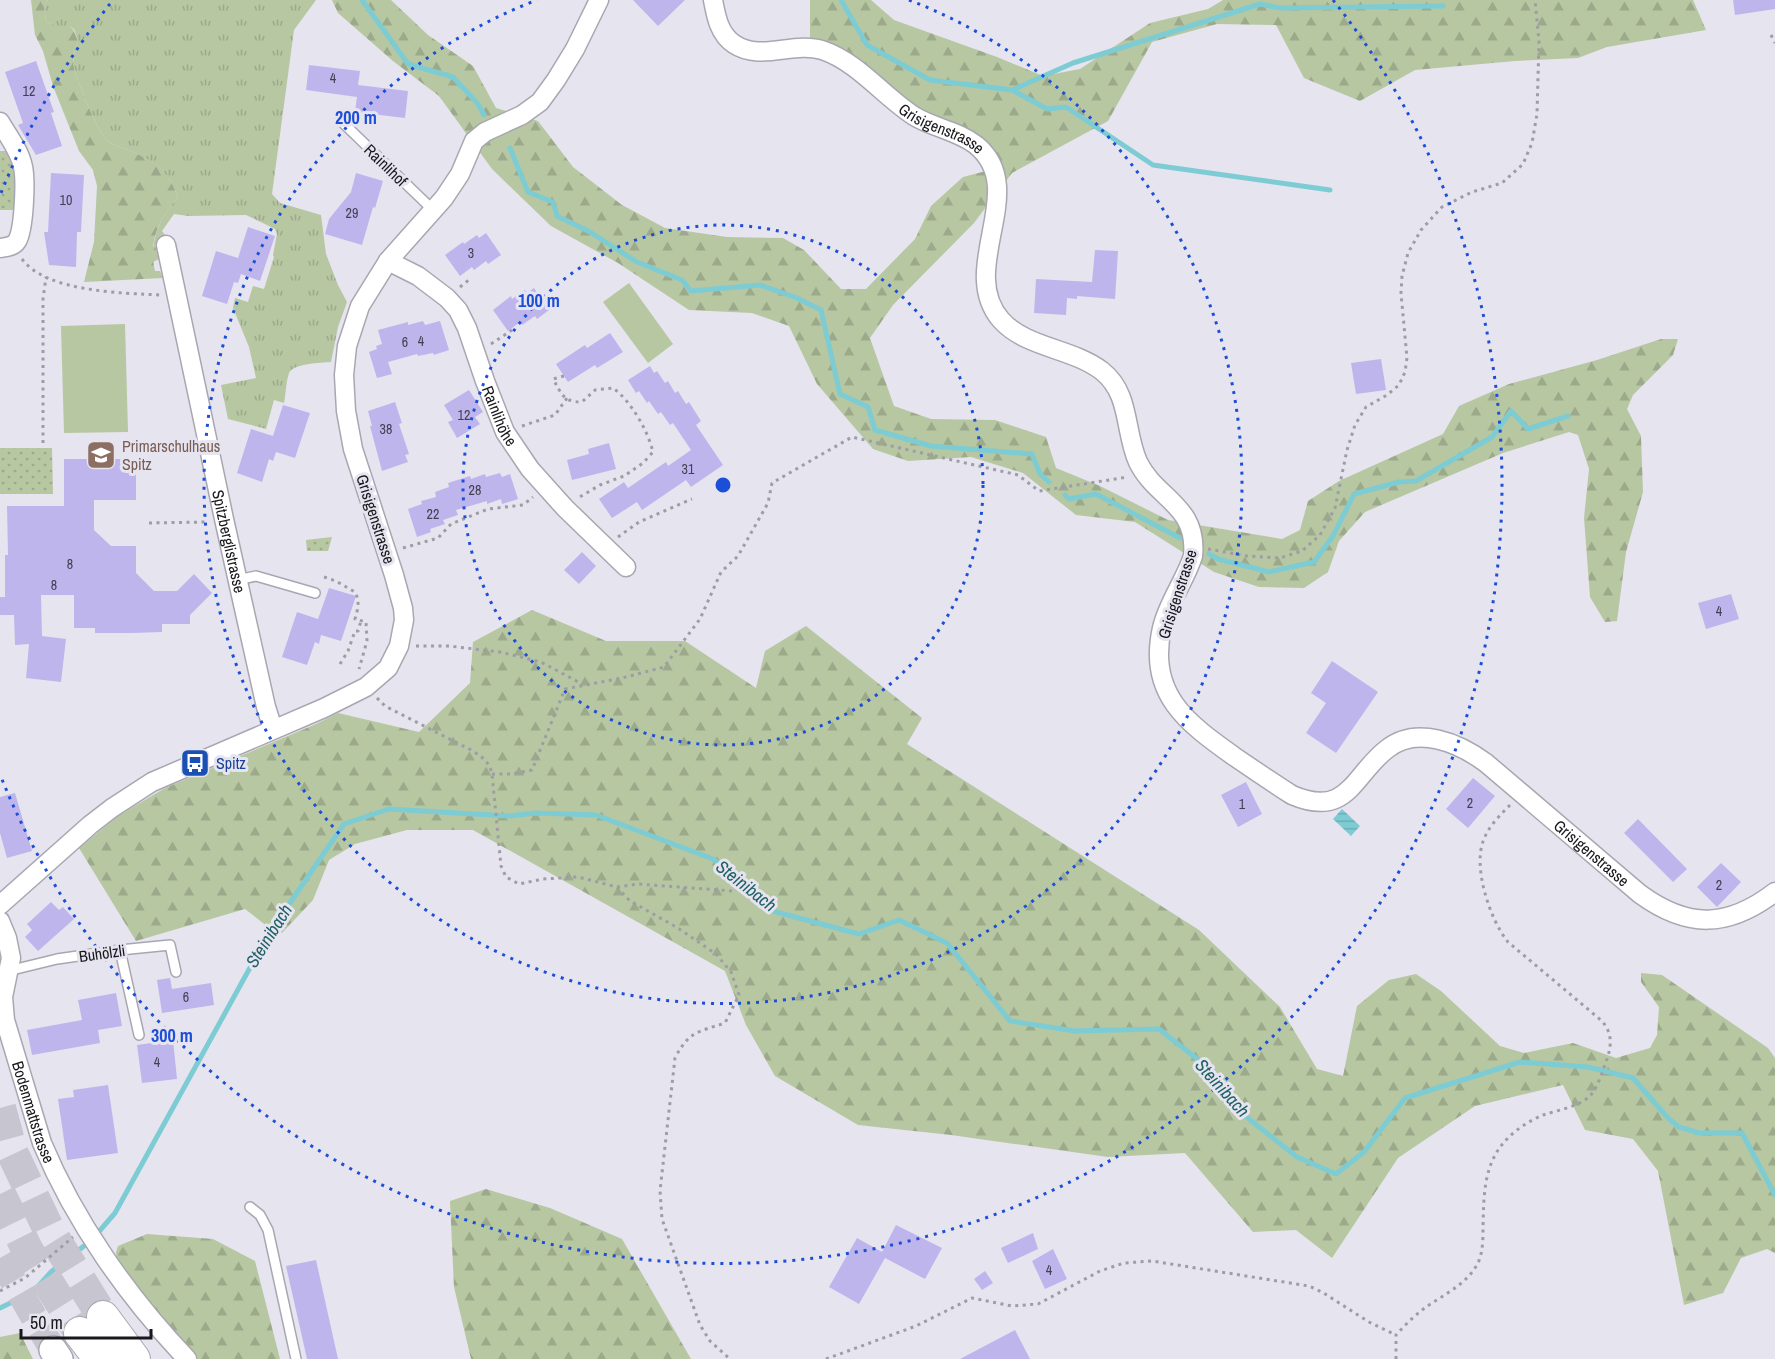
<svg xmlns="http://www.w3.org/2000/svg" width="1775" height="1359" font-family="'Archivo Narrow',sans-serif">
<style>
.grass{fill:url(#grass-tufts)}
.forest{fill:url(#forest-firs)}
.park{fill:url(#park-dots)}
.garden{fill:#b6c7a2}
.water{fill:url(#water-rules)}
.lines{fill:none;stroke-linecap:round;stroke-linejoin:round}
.stream{stroke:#7dccd3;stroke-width:5}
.building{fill:#bfb5ed}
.primary-tunnel{stroke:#c7c5cf;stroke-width:27;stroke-dasharray:27 14;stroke-linecap:butt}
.motorway-tunnel{stroke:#c7c5cf;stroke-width:32;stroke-dasharray:32 16;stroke-linecap:butt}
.service-casing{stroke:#a8a7b1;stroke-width:12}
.minor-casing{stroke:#a8a7b1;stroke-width:21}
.primary-casing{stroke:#a8a7b1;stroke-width:30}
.motorway-casing{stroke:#a8a7b1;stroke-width:34}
.path{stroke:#9e9da5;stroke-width:3;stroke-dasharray:3 4.5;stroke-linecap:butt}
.service{stroke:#fff;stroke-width:9}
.minor{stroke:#fff;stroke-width:18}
.primary{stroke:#fff;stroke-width:27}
.motorway{stroke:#fff;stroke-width:32}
.ring{fill:none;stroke:#1d4ed8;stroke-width:3;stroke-dasharray:3 6}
.labels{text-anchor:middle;stroke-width:6;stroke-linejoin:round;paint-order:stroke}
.number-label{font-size:14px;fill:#423f50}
.street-label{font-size:16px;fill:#18181c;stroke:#e6e4ef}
.education-label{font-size:16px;fill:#785e54;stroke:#e6e4ef;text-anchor:start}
.transit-label{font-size:16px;fill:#164399;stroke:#e6e4ef;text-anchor:start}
.water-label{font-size:18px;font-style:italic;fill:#1f6166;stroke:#e6e4ef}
.centre{fill:#1d4ed8;stroke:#e6e4ef;stroke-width:3}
.ring-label{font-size:18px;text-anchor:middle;font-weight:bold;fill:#1d4ed8;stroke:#e6e4ef;stroke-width:6;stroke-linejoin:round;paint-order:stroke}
</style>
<defs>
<pattern id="grass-tufts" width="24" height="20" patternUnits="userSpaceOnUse" patternTransform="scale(1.5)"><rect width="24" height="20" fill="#b6c7a2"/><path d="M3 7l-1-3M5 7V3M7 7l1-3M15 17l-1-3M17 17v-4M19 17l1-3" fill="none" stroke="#9caa8b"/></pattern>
<pattern id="forest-firs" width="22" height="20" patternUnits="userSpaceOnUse" patternTransform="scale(1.5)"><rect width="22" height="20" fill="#b6c7a2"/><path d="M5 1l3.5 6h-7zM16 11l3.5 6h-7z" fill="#9caa8b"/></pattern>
<pattern id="park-dots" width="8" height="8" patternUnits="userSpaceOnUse" patternTransform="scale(1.5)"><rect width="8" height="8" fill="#b6c7a2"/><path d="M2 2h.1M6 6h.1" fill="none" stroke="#9caa8b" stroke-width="1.8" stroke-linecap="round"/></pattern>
<pattern id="water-rules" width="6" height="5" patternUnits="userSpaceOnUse" patternTransform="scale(1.5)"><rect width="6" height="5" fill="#7dccd3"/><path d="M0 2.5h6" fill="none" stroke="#6baeb5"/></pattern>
</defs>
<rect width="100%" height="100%" fill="#e6e4ef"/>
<path class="grass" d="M48,0h268l-22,30 -22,164 8,9 41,12 5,39 12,31 9,17 -9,25 -7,35c-11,1 -37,1 -42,11 -3,9 -3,20 -5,30l-10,-3 -8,29 -38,-10 -7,-34 35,-7 -7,-31 -16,-39 2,-10 13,4 5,-16 11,3 10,-32 -1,-2 4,-21 -2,-5 -29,-14 -58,1 -14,-2 -12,17 3,4 -10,10 4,14 -6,3 -1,-4c3,-29 8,-39 26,-61 -11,-29 -25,-36 -52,-48 -6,-2 -12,-4 -17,-7 -10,-6 -32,-61 -35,-74 -2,-9 1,-19 4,-27l-4,-12 -5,-3h-13l-10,-5 -2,-16z"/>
<path class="forest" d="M31,0h17l-4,5 2,16 10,5h13l4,3 5,12c-3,8 -6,18 -4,27 3,13 25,68 35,74 5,3 11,5 17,7 28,12 41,19 52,48 -19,23 -30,43 -23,74h5l3,7 -79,4 10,-40 3,-56 -4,-16 -14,-19 -26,-65 -10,-35 -8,-16z
M332,0h59l37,35 45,31 23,42 42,13 35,46 49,38 43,23 62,9 56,1 21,12 37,39h25l49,-50 16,-33 32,-29 27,-7 5,25 -21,28 -81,82 -23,33 24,68 37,13 64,1 51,17 10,31 44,18 68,34 114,19 18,-9 8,-29 31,-20 104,-47 16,-28 50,-22 88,-24 64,-21h17l-5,16 -40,40 -6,14 14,27 2,56 -17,60 -9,69 -12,1 -15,-25 -6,-79 5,-49 -11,-34 -9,-3 -66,21 -138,59 -26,29 -11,31 -24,16 -45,-1 -45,-15 -79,-50 -59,-7 -53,-42 -52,-16 -63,4 -35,-12 -56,-65 -28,-58 -37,-13 -63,-3 -71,-47 -67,-37 -59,-57 -53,-73 -46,-35 -55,-48z
M810,0h61l23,20 103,37 46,19 37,-7 70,-46 58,-14 15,-9h470l13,30 -99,17 -29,11 -63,3 -100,9 -55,31 -56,-23 -28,-53 -59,-1 -65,18 -44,79 -96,52 -9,12 -6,-17 -65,-47 -122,-79z
M532,610l74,31h79l71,47 9,-37 41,-25 116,92 -15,26 292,186 81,77 37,62 26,7 14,-70 32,-26 27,-6 25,17 59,55 24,7 49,-10 43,15 34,-10 7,-13 2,-28 -18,-25v-9l21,2 106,73 7,10v195l-8,-4 -26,9 -18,35 -39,12 -26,-134 -25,-32 -48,-9 -22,-45 -88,21 -77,52 -66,100 -36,-28 -43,2 -68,-79 -77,4 -157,-22 -93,-10 -83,-49 -29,-51 -21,-54 -252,-141h-66l-52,14 -26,16 -16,40 -31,33 -14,-6 -23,-18 -109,32 -57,-93 39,-32 47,-28 151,-64 22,-11 81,19 51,-49 3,-41z
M486,1189l64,19 72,31 69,120h-220l-17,-72 -4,-86z
M147,1234l66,5 42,22 25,98h-85l-37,-41 -41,-58 -1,-7 2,-7z
M20,1333l13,26h-33v-22z"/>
<path class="park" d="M0,151h6c11,19 9,38 8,59h-14z
M0,448h52l1,46h-53z
M332,537l-4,14h-21l-1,-11z"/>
<path class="garden" d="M629,283l44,61 -25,19 -45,-61z
M125,324l3,108 -64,1 -3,-107z"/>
<path class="water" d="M1342,809l18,17 -9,10 -18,-17z"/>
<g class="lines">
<path class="stream" d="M362,0l46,64 45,13 25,27 6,11
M841,0l26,45 63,35 82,10 35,19 19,-2 87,58 177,25
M1012,90l61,-27 187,-59 20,4 163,-2
M510,148l18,44 25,10 4,14 33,16 47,30 45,18 9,11 69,-6 37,13 24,12 19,84 28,13 7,23 56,16 101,8 8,20 9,8
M1065,495l4,4 27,-5 84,44
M1209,554l9,5 51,13 45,-10 19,-26 21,-42 45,-12 17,-1 76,-44 19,-26 17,18 40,-13
M96,1235l19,-22 153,-278 76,-111 45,-15 119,7 28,-3 60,2 117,44 63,53 83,22 40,-14 48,23 63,78 65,10 84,-2 51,40 34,46 53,42 39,17 28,-22 41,-54 115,-36 68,5 45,11 35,40 11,9 20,6h43l33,62
M0,1308l33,-16 18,-20 38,-30"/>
</g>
<path class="building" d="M633,0h52l-27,26z
M1733,0h42v9l-40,6z
M36,61l18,51 -3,1 11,33 -26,9 -18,-30 5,-2 -18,-51z
M309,65l51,6 -2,14 50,6 -3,27 -50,-6 2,-15 -51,-7z
M51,173l33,2 -3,57h-4l-1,35 -27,-2 -5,-33h4z
M356,173l27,8 -8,27 -2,-1 -11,38 -37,-11 4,-15 22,-27z
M248,227l27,9 -15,45 -19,-7 -3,9 -4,-1 -7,22 -25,-8 14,-45 22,7z
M486,233l15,22 -13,9 -2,-3 -12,9 -2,-3 -12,9 -15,-21 18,-13 1,2 13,-9 2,3z
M1095,250l23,1 -3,48 -38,-3v3l-10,-1 -1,17 -32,-2 2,-34 56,3z
M534,288l15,22 -12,9 -2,-3 -13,9 -2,-3 -12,9 -15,-21 18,-14 1,3 13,-9 2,3z
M423,321l2,4 15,-4 9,29 -15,5 -1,-2 -15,3 -1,-2 -29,8 4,12 -15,4 -8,-26 8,-3 -1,-3 6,-2 -4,-14 30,-8v3z
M610,333l13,19 -26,16 -2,-3 -27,17 -12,-18 29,-19 2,3z
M1381,359l5,31 -30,4 -5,-31z
M650,366l4,7 3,-2 8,12 3,-2 7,12 3,-2 8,13 3,-2 12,19 -5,4 27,40 -32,22 -5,-7 -44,30 -5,-8 -25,16 -13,-19 25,-17 4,6 38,-26 2,4 23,-16 -18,-27 -3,2 -9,-13 -3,2 -9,-13 -2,2 -8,-12 -3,2 -8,-13z
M469,390l14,22 -8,5 5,7 -23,14 -9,-16 5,-2 -9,-15z
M395,402l7,21 -3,1 10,30 -4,1 3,7 -26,9 -12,-45h2l-4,-15z
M283,405l27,8 -15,45 -19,-6 -3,9 -4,-2 -7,23 -25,-9 14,-44 22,7z
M609,443l7,26 -44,11 -5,-20 22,-6 -1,-5z
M64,459h72v41h-42v30l17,16h25v27l18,18h23l17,-17 18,19 -22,22v9h-28v8l-30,1h-37v-5h-21v-33h-33l1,41 24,3 -5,43 -35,-4 3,-34 -14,1 -1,-30h-14v-18h5v-42h3l-1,-49h57z
M500,473l2,4 8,-3 8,25 -16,5 -1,-5 -14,5v-3l-31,9 2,5 -15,5 2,4 -15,5 1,3 -14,5 -9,-28 14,-5 -1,-3 15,-4 -1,-5 14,-5 -1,-4 22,-7 1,3 14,-5 1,3z
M582,552l14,14 -17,18 -15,-14z
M329,588l27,8 -15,45 -20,-6 -2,9 -4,-2 -8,23 -25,-8 15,-45 21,7z
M1731,594l8,25 -33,10 -8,-26z
M1332,661l46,31 -42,61 -30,-20 20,-30 -15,-10z
M1473,778l22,18 -27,32 -22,-19z
M1246,782l16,32 -24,13 -17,-32z
M15,793l17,58 -25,7 -7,-25v-36z
M1638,819l49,50 -14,13 -49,-49z
M1721,863l20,19 -24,25 -20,-20z
M51,902l8,8 4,-3 11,12 -36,32 -13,-14 7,-7 -5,-6z
M170,978l2,11 39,-6 3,22 -52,8 -5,-33z
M116,993l6,33 -24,4 2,13 -68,12 -5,-25 55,-10 -4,-20z
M173,1040l4,39 -35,4 -5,-38z
M108,1085l10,68 -51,7 -9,-61 16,-2 -1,-7z
M896,1225l46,23 -17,31 -40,-21 -26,46 -30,-17 28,-49 25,14z
M1033,1233l5,16 -30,14 -7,-15z
M1053,1249l14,30 -22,10 -13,-28z
M316,1260l22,99h-31l-21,-93z
M985,1271l8,12 -11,7 -8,-11z
M1015,1330l15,29h-70z"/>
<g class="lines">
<path class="primary-tunnel" d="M0,1258l53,92"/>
<path class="motorway-tunnel" d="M0,1108l12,44 37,78 54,87
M0,1194l28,57 52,82"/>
<g class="service-casing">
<path id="service" d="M340,120l93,90
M237,580l19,-4 59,17
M120,950l19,85
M8,971l49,-12 63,-9 50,-5 6,27
M250,1207l10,8 8,15 28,129"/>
</g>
<g class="minor-casing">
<g id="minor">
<path id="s1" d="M713,0c3,16 6,34 21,44 27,18 59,-3 88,6 36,12 61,46 92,66 20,12 44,15 62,29 55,45 -20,123 25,175 25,28 71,28 101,51 29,23 22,60 36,91 18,37 60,43 55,94 -8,25 -25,46 -31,72 -15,66 25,95 73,129 19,13 38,26 57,38 56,24 61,-20 95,-46 30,-24 72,-6 99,14l154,131c48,35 88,34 135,-2"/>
<path d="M0,122c8,14 20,29 23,45 3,14 1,63 -6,74 -4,6 -11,6 -17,7"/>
<path id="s2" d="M166,245l58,274 42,188 7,22"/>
<path id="s3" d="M388,261l30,15 29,22 11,12 9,18 18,53 20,51 25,37 35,39 61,59"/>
<path d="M0,905l90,-80 22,-17 40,-26 172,-74 42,-21 22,-19 11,-22 5,-26 -1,-12 -9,-33 -41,-126 -7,-38 -2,-36 3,-29 13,-40 28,-45 56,-63 16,-24 14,-33 11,-9 37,-17 18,-13 16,-22 19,-31 24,-49"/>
<path id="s4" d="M0,921l7,17 4,20 -8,39 2,23 37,123c33,79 86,154 145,216"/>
</g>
</g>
<g class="primary-casing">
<path id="primary" d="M53,1350l6,9"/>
</g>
<g class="motorway-casing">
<path id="motorway" d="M103,1317l31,42
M80,1333l20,26"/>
</g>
<path class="path" d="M1771,35l4,8
M22,259c24,33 100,34 138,36
M460,287l10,-8
M491,344l21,-14
M564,376l-11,3c9,15 10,23 29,23l13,-12 18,-2c18,13 35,43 40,64l-10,11 -19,13 -24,9 -22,13
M522,426l33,-11 12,-17
M43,443v-144l3,-22
M149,523l58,-1
M618,537l21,-15 53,-23
M403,548l35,-10 13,-14 37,-15 35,-4 10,-8
M1208,549l39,7 33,2 22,-7 18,-16 15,-27 12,-58 8,-25 11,-18 21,-12 12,-10 6,-13 2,-14 -6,-65 1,-17 6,-23 13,-23 21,-23 30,-15 30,-9 21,-19 9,-21 5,-29 2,-73 -4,-41
M324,577l12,4 19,11c5,9 3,17 0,27l11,3 1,19 -8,28
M416,646h33l51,6 41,10 41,22
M340,664l8,-13 7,-20h3l3,-10
M377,698l8,8 86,44c11,7 18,11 21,24l9,92 5,11 13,7 24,-5 35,-2 39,10 13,14 48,27 38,26 15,18 8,23 -14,28c-27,9 -36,8 -50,35l-15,133 2,28 38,106 10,16 20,18
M492,774h20l20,-4 33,-81 57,-11 42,-11 36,-48 21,-47 17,-16 30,-53 4,-20 80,-46 166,38 21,16 89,-14
M617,887l21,-3 95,7
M0,1291l25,-13 48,-41
M826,1359l90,-33 56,-28 40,8 26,-2 62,-33 24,-8 28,-2 157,25 13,6 47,30 27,13
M1396,1359v-24c9,-10 19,-20 30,-28 19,-13 41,-23 52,-44 5,-11 5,-24 5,-36 1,-33 0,-65 26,-90 9,-9 22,-17 34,-22 15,-5 35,-8 47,-19 8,-9 13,-26 17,-37 5,-15 5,-26 -5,-38l-94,-79c-18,-22 -36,-76 -24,-103 5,-13 16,-24 26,-34"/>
<use href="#service" class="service"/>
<use href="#minor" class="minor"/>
<use href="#primary" class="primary"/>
<use href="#motorway" class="motorway"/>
</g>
<g class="ring">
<circle cx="723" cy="485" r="260"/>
<path d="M909 0A519 519 0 1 1 537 0"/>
<path d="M1 193A779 779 0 0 1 113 0M1333 0A779 779 0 1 1 1 777"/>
</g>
<defs>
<g id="school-square" transform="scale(1.5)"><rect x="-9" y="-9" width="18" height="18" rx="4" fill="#8d6e63" stroke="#e6e4ef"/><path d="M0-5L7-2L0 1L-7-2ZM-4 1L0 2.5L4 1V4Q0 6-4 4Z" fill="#fff"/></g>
<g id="bus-square" transform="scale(1.5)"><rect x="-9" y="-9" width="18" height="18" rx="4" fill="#1a4fb4" stroke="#e6e4ef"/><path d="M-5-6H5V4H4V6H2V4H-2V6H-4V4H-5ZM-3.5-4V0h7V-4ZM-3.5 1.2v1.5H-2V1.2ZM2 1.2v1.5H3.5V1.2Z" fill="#fff"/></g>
</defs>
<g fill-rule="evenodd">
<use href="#school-square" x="101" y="455"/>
<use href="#bus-square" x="195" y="763"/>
</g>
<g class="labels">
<g class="number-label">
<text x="333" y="83">4</text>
<text x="29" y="96">12</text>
<text x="66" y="205">10</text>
<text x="352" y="218">29</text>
<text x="471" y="258">3</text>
<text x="421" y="346">4</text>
<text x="405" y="347">6</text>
<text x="464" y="420">12</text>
<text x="386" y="434">38</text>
<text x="688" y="474">31</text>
<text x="475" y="495">28</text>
<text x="433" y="519">22</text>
<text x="70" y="569">8</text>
<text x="54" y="590">8</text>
<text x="1719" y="616">4</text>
<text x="1470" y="808">2</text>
<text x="1242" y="809">1</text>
<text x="1719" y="890">2</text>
<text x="186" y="1002">6</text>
<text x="157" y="1067">4</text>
<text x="1049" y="1275">4</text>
</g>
<g class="street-label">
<text dy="6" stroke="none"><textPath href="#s1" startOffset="284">Grisigenstrasse</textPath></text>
<text transform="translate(386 165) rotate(44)" y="6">Rainlihof</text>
<text dy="6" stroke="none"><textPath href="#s3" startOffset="200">Rainlihöhe</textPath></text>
<text transform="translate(376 519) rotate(72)" y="6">Grisigenstrasse</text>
<text dy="6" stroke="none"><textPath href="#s2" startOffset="303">Spitzberglistrasse</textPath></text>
<text transform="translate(1177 594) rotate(-72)" y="6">Grisigenstrasse</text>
<text dy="6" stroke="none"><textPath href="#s1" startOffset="1506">Grisigenstrasse</textPath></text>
<text transform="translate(102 953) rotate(-8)" y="6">Buhölzli</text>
<text dy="6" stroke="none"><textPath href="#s4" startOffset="198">Bodenmattstrasse</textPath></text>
</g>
<g class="education-label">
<text x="122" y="452">Primarschulhaus<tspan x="122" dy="18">Spitz</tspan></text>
</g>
<g class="transit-label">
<text x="216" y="769">Spitz</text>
</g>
<g class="water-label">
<text transform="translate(746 886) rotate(38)" y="6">Steinibach</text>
<text transform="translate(269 936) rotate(-58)" y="6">Steinibach</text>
<text transform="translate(1222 1088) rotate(48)" y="6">Steinibach</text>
</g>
</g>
<circle cx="723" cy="485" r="9" class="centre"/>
<g class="ring-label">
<text x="356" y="124">200 m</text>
<text x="539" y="307">100 m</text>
<text x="172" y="1042">300 m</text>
</g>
<path d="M21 1329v9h130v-9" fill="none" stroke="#18181c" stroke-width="3"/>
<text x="30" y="1329" font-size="18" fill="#18181c" stroke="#e6e4ef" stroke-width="4.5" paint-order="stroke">50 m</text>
</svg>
